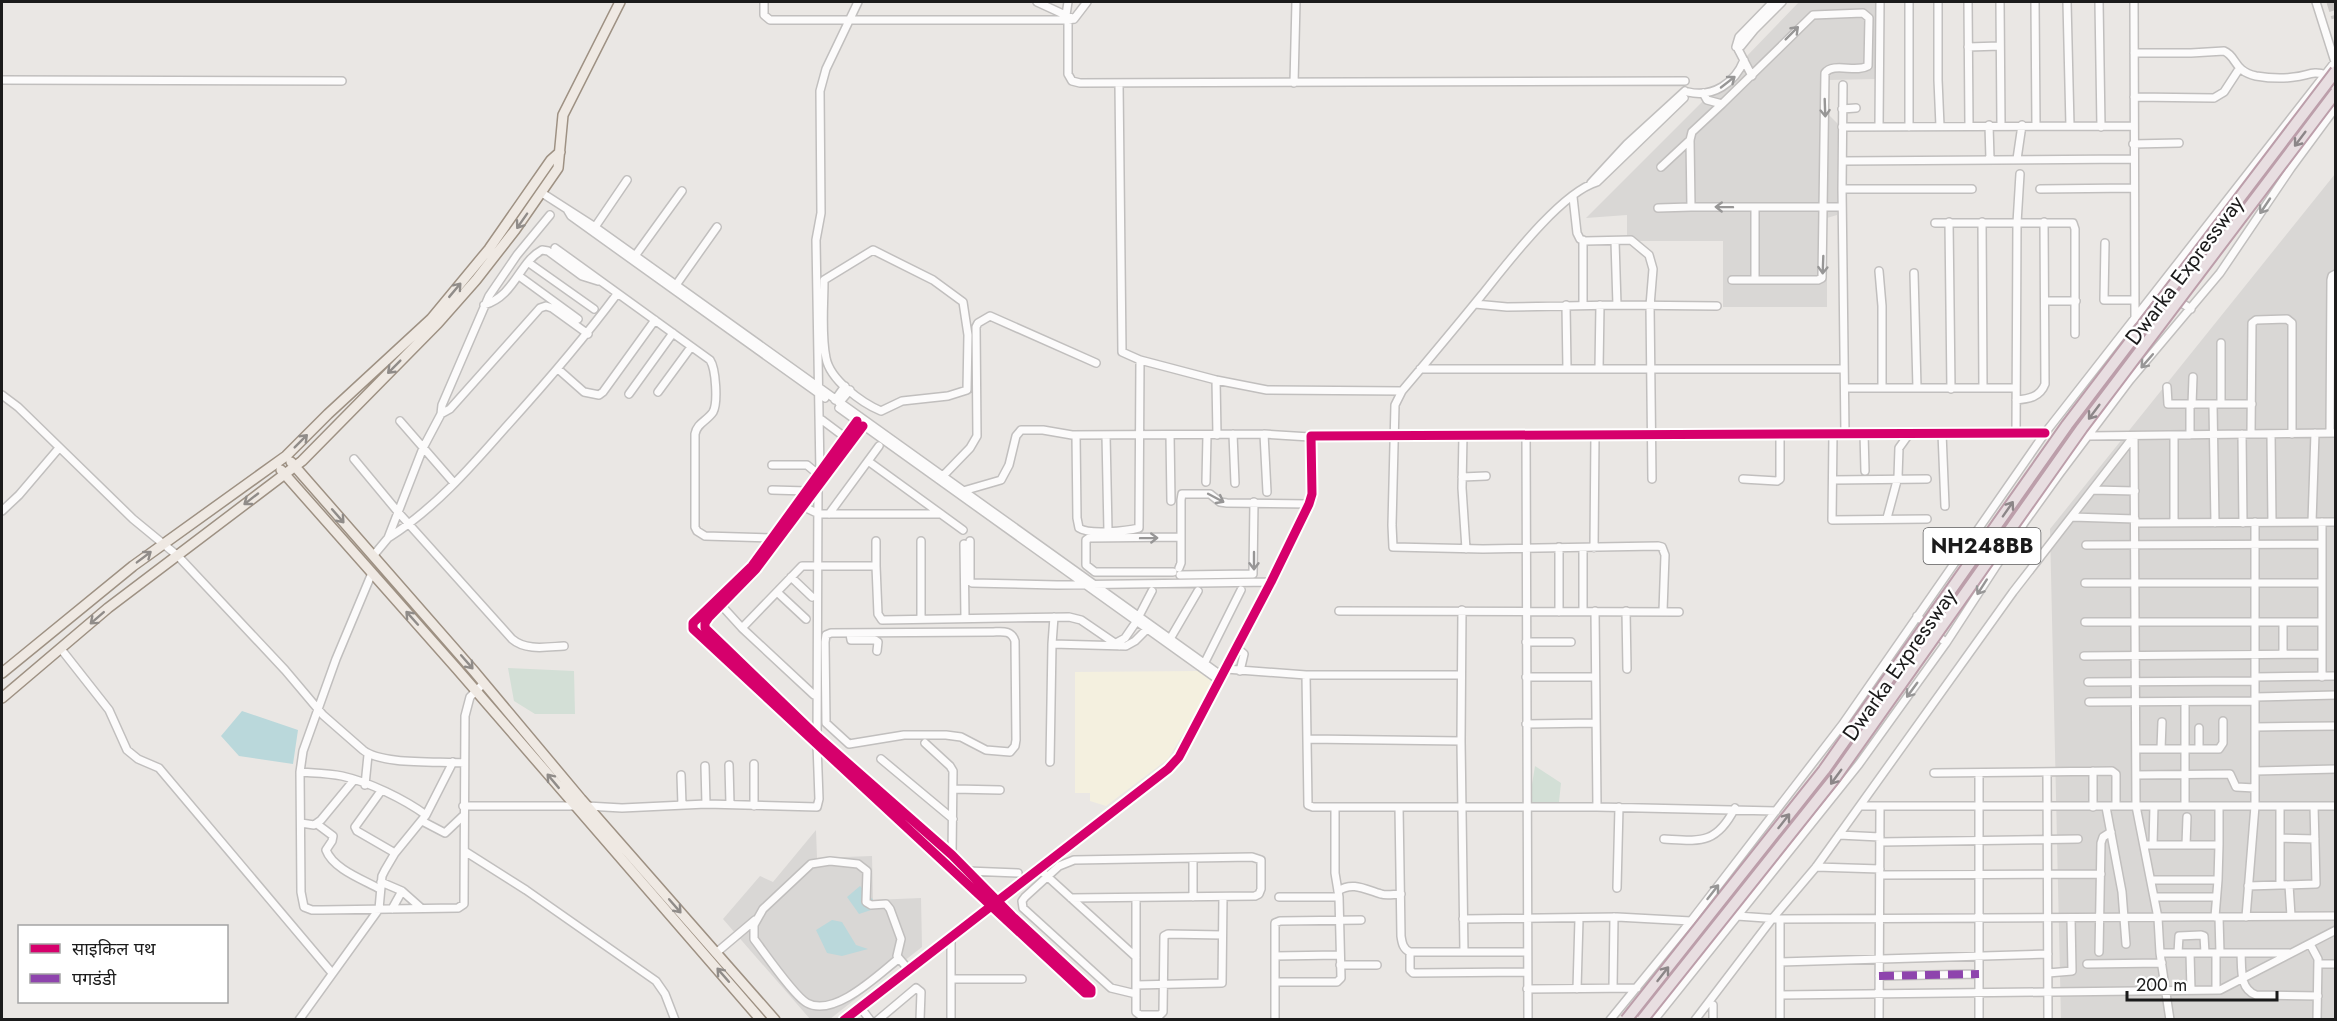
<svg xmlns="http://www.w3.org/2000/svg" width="2337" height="1021" font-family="Jost,'Noto Sans Devanagari',sans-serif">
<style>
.residential{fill:#d9d7d5}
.education{fill:#f4f0df}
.wetland{fill:#d3dfd6}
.water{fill:#bad8db}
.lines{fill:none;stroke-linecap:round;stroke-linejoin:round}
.major-tunnel{stroke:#cbc8c6;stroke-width:9;stroke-dasharray:9 4.5;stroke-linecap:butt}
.minor-casing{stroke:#c1bfbe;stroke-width:10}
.major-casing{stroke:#9e9183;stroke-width:12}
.minor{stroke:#fcfbfb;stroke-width:7}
.major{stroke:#efe9e3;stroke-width:9}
.highway-bridge-casing{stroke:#bc9eaa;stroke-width:14;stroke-linecap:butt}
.highway-bridge{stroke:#e8dee1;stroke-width:10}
.quiet{stroke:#8e44ad;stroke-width:8;stroke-dasharray:15 8;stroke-linecap:butt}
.cycleway-casing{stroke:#fff;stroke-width:13}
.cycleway{stroke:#d6006c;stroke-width:9}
.oneway{stroke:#979696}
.oneway2{stroke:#8c8688}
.oneway3{stroke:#908c89}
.labels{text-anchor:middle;stroke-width:5;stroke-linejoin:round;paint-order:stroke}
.shield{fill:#fff;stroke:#5f5f5f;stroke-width:1.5}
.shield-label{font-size:21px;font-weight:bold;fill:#1b1b1b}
.street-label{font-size:22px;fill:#1b1b1b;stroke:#fff}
</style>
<rect width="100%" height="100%" fill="#eae7e4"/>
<path class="residential" d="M1799,2h79l-1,77 -49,1v34l10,10 -1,91 -10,3v89h-104v-66h-96v-26l-41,3 131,-131z
M2335,174v845h-274l-11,-490z
M816,830l1,28 55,-2 1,44 48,-2 1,49 -92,72h-20l-87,-100 37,-43 13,6z"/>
<path class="education" d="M1198,671l16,12 -46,76 -62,47 -16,-5v-8h-15v-121z"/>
<path class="wetland" d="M508,668l66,3 1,43h-40l-21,-13z
M1535,766l26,17 -2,19 -30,1z"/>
<path class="water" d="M242,711l56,19 -5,34 -54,-8 -18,-20z
M860,886l20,21 -21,7 -12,-17z
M832,920l10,2 14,23 12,4 -26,7 -15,-3 -11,-23z"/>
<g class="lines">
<path class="major-tunnel" d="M2331,2l5,16"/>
<g class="minor-casing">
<path id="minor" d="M764,2v13l6,5h298l6,-1 13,-17
M1037,2l37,17
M1773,2l-34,35 -3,10 5,-1 13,-16 28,-28
M1909,2v125
M1938,2v78l2,46
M1968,2l1,123
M2000,2l1,123
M2035,2l1,124
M2067,2l3,124
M2099,2l2,125
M2134,2l1,318
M1066,15l2,-13
M1068,20v54l4,7 8,2 605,-2
M1968,47l32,-1
M1738,49l14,27
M2134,53h57l33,-2c13,5 9,20 32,25 12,2 26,3 38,1 13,-1 19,-7 32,-2
M2,80l340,1
M1294,83l2,-81
M1119,84l3,268 18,8 76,20 51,10 135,1
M1843,85l-1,104h130
M1688,92c25,6 47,-9 56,-32
M1703,93l4,7 15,4 91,-89 50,-2 6,5 -1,48c-12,7 -35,-4 -43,7l-3,205 -4,2h-86
M2134,97l80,1 10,-6 15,-23
M1722,104l-30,28 -2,8 1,67h151
M1842,109l14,-1
M1989,125l1,34
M1879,126l1,-124
M1842,127l291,-1
M2133,144l46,-1
M2017,159l5,-34
M1843,161l290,-2
M1661,167l29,-27
M1591,183l36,-39 58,-53
M1842,189l3,244
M2040,189l94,-1
M542,193l53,34 627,449
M1573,197l4,36 3,6 5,2 46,-1 18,15 4,14 -3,37 2,173
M1658,208l33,-1
M568,211l3,5 254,182
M1949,222l2,167
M1982,222l1,166
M1935,223h138l2,6v105
M595,227l32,-47
M1583,240v65
M1615,241l2,64
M2105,243l-1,57h30
M555,248l155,112c6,9 8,43 3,52 -6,9 -16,11 -18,22v93l2,4 8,5 68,2
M873,250l60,30 30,22 5,33 -1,55 -19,6 -46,5 -21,10c-19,-8 -51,-31 -55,-53 -5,-24 -2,-53 -2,-78z
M635,256l47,-65
M529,263l65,46
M1879,271l3,35v82
M1914,273l3,115
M519,276l59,43
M1755,279v-72
M676,285l41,-58
M2165,292l26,17
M2046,301h30
M1475,304l32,3 110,-2 100,1
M484,305c31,-9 35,-43 58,-55l6,1 34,25 16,5
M1566,305l1,64
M2221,343v61
M558,369l26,23 15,3 4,-3 52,-72
M1420,369h424
M1599,369l1,-64
M1216,380l1,55
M2167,387l1,17h84
M1845,388h171
M658,392l33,-45
M629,394l44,-61
M2,395l16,12 115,112 45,37 107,114 38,45 40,35c18,15 76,11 101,13
M835,400l10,-14
M2016,400c13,-1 24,-3 29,-16l-1,-162
M839,403l11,-13
M2190,405v30
M2192,405l1,-28
M2213,405l2,118
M839,408l381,273
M441,414l9,-5 90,-101 6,-2 6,2 36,26
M822,420l24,18
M400,421l54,62
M857,421l-105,145 -59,57v6l392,364h6v-4l-79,-73 -60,-61 -134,-118 -113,-109v-5l4,-6 47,-48 107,-143
M1864,433l1,38
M1942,433l3,73
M2330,433l1,-153 1,-4 4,-2
M1233,434l2,49
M1264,434l3,58
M1833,434l-1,86 95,-1
M2016,434l1,-211 3,-49
M2242,434l1,89
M2251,434l1,-111 4,-3 31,-1 5,4v111
M2271,434l1,88
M1076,435l1,83 2,10c10,7 48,3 60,0l1,-168
M1106,435l2,96
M1170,435l1,66
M1463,435l-1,53 4,61
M1526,435l2,585
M2174,435v88
M2089,436l247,-3
M2134,436l2,370 22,112 2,35 10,67
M354,459l44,53 114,127c14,12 34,8 52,7
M868,461l95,69
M772,465h35l12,10
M820,473l-4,-233 5,-27 -1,-122 6,-22 32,-67
M1462,477l24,-1
M941,478l29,-30 7,-12 -1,-109 2,-4 12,-7 106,47
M1743,479l34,2 3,-2v-45
M1833,480l94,-1
M1206,482l1,-47
M772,490l35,1
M2093,490l42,1
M963,491l38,-11 8,-15 7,-29 5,-6h22l29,5 192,-1 46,3
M802,506l17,8h122
M2,511l17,-16 40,-47
M829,514l50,-68
M2072,517l63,2
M1887,518l11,-41 1,-29 10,-14
M2312,522l3,-89
M2322,522v155
M2135,523l201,-1
M388,538c45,-28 82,-70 117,-110 39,-43 77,-87 112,-134
M876,541v25
M970,541v40l2,2 85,2 214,-3
M964,544l1,74
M2086,545l236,-1
M1559,547v65
M1594,548l1,-113
M373,556l15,-18 35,-90 18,-34 1,-9 47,-109 28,-41 33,-40
M1179,568l2,-5v-63l1,-6h28l10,8 7,1 82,1
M1173,572h-78l-9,-7v-25l3,-2 92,-1
M372,573l-36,86 -33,92 -3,21 1,120 3,15 8,3h10l136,-2 6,-4 1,-188 5,-19 14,-14
M1180,575l73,-1 1,-72
M791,577l21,20
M2085,583h237
M777,592l29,27
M721,605l21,23
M1462,610l-1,131 3,211
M1339,611l340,1
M1583,611v-63
M1595,611l2,196 179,4
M1626,611l1,58
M1663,611l2,-56 -3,-8 -4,-1 -175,3 -90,-2 -1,-22 3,-120 7,-14c27,-32 53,-63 79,-95 25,-31 79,-103 116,-114l87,-84
M1139,616l13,-25
M1917,616l29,27
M921,619v-78
M2085,622h237
M2283,622v32
M991,632c10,0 20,-3 24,9l1,99 -1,6 -5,6 -24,-2 -25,-13 -15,-2h-42l-55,9 -23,-21 -1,-81 1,-7 5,-2z
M850,634l1,6h24l3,2 -1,9
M1170,639l28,-48
M1526,642h45
M1116,643l9,-5 11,-16
M1052,644l2,-27
M1237,648l7,6 -4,17
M61,649l48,61 18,40 11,9 21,9 173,205
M2084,656l238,-2
M1204,664l37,-74
M1226,669l80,6
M1461,675h-155l2,130 5,2h284
M1526,677h69
M2255,677l81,-1
M2088,682l167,-1
M814,695l-72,-67 60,-62h74l2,48 4,6 187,-3 12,3 38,26
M2255,697l81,-2
M2089,702l166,-1
M1526,724l70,-1
M2255,727l81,-1
M1308,739l153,2
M925,743l25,23 3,5 -1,84
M2136,749h83l4,-6v-22
M2161,749l1,-27
M2199,749v-21
M881,759l72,60
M1050,762l2,-118 74,2 9,-5 11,-11
M729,765l1,39
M705,766l1,38
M2255,771l81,-2
M300,772c14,1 29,1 42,4 27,6 62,23 84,39
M2047,772l1,248
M1934,773l178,-2 4,3v32
M1979,773v247
M681,775l1,30
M2136,775l94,-1 6,13 19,1
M365,785l3,-30
M954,789l46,1
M381,791l-26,36 2,4 38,22
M463,806h124l35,2 84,-4 111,3 2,-8 -2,-55 1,-260
M754,806v-42
M1860,806h476
M2185,806v-100
M2280,806v79
M1399,807l2,129c1,7 2,13 9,16h117
M2093,807v-36
M2106,807l16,85 4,52
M422,821l23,12 19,-18
M301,823l13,2 7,-5 33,-40
M317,824l16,12 -1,5 -6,9c7,19 38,30 54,39
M1839,835l41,2
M2280,838l35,1
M1664,839c36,2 52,6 71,-31
M1880,842l198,-3
M2145,845h74v-39
M2153,845l1,-39
M2186,845l1,-28
M466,852l60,38 130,91 9,13 10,26
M1816,867l64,2
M1038,868l98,89
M967,871l51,2
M1880,875l221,-1
M2151,880h67l-3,37
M2218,880l1,-35
M381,882l21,9 18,16
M2289,885l2,31
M2248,886l68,-2 -2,-78
M1617,888l2,-81
M1338,891c15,-10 28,-1 43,3 6,2 13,0 20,0
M1193,897v-39
M1279,897h60
M2154,897h62
M1071,898l184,-2 4,-2 2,-5v-29l-9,-3 -178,3 -15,6 -34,31 -3,4 1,7 88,80 25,6
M1136,898v114l4,3h20l3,-3 1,-76 4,-2 54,1
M392,909l10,-18
M1737,916l43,3 556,-3
M2219,917l1,36
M2246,917l9,-111v-284
M1463,919l154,-2 74,4
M951,939v81
M2310,944l8,15 -1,61
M1410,952v18l3,3 114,-1
M2099,952l2,-109 2,-6 8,-5
M716,953l39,-33
M2160,953h129
M2178,953l1,-17 22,-1 3,1 1,17
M2190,953l1,37
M2241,953c1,15 -2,36 15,42l62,1
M1275,956l64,-1
M898,959c-20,16 -64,59 -91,44 -13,-7 -43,-51 -53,-64v-14l9,-16 48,-45 19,-3 28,3 9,7 -1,31 5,3 15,-1 4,5 11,30 -4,17 12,14
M1780,962l268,-8
M2087,964l75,-1
M2318,964h18
M1340,965h37
M2048,973l24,-2 -1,-53
M1879,976l100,-2
M951,979h71
M1275,982h62l4,-4 -2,-81 -4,-24v-66
M1136,985l86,-2 1,-86
M1613,988l1,-71
M1527,989l110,-1
M1577,989l2,-70
M2216,990v-37
M1780,995l440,-5 116,-60
M1713,1005v15
M860,1007l10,13
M299,1020l80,-111 3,-33 3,-6 10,-17 31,-38 27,-53
M844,1020l324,-251 11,-12 92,-175 38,-78 3,-10 -1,-58 734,-3
M878,1020l38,-32 5,4 -1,28
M1275,1020v-97l5,-2 81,-1
M1610,1020l81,-99 151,-196 203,-292 290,-371 -19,-60
M1654,1020l205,-256 87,-121 78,-120 36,-50 70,-93 90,-107 71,-105 45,-61
M1695,1020l77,-101 44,-52 197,-275 121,-156
M1780,1020v-101
M1879,1020l1,-213"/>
</g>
<g class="major-casing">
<path id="major" d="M291,462l182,208 108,129 194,221
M281,470l176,199 304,351
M2,673l131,-107 153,-110 42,-42 103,-95 58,-70 62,-89 9,-8
M2,698l106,-90 194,-147 136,-138 38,-43 39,-50 43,-62 5,-53 57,-113"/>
</g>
<use href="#minor" class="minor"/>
<use href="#major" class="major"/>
<g class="highway-bridge-casing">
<path id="highway-bridge" d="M1626,1020l198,-250 243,-345 269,-354
M1642,1020l192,-241 248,-351 254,-336"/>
</g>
<use href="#highway-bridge" class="highway-bridge"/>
<path class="quiet" d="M1879,976l100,-2"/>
<g class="cycleway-casing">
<path id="cycleway" d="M857,421l-105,145 -59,57v6l392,364h6v-4l-79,-73 -60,-61 -134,-118 -113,-109v-5l4,-6 47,-48 107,-143
M844,1020l324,-251 11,-12 92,-175 38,-78 3,-10 -1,-58 734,-3"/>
</g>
<use href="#cycleway" class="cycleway"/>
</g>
<defs><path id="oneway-shaft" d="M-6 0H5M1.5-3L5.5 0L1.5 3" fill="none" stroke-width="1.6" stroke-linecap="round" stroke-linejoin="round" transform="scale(1.5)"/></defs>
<g class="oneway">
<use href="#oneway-shaft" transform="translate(1792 33) rotate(-45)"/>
<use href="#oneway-shaft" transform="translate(1728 82) rotate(-38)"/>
<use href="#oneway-shaft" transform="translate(1825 108) rotate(88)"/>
<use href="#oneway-shaft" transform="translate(2265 206) rotate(124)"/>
<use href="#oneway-shaft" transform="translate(1724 207) rotate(-179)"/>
<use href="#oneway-shaft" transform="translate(1823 265) rotate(92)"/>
<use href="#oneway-shaft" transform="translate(2147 361) rotate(131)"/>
<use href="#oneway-shaft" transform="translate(1216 498) rotate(28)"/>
<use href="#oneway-shaft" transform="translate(1149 538) rotate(-1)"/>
<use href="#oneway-shaft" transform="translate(1254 561) rotate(90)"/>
<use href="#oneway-shaft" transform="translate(1982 587) rotate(123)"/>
<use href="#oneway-shaft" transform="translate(1912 690) rotate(126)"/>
<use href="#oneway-shaft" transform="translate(1713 892) rotate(-52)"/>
</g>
<g class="oneway2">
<use href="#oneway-shaft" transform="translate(2300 139) rotate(127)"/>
<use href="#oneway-shaft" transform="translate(2094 412) rotate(127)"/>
<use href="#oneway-shaft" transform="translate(2008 509) rotate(-55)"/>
<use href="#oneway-shaft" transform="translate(1836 777) rotate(126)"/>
<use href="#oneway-shaft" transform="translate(1784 821) rotate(-52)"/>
<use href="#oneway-shaft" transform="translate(1663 974) rotate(-52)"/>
</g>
<g class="oneway3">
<use href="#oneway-shaft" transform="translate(522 221) rotate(125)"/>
<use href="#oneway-shaft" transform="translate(455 290) rotate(-50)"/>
<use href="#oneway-shaft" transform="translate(394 367) rotate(135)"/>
<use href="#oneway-shaft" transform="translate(301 441) rotate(-45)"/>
<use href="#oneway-shaft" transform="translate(251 499) rotate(142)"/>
<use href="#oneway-shaft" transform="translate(338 516) rotate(49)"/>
<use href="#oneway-shaft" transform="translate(144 557) rotate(-37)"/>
<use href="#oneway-shaft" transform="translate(97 618) rotate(139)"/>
<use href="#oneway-shaft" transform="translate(412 618) rotate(-132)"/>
<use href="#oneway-shaft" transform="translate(467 662) rotate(49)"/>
<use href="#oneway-shaft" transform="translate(553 781) rotate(-130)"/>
<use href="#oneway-shaft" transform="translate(675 906) rotate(49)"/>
<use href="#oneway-shaft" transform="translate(723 975) rotate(-131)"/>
</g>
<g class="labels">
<rect class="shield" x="1923.5" y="528" width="117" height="36" rx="4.5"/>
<g class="shield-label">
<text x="1982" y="553">NH248BB</text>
</g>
<g class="street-label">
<text transform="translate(2184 270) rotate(-53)" y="8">Dwarka Expressway</text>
<text transform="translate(1899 664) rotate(-55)" y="8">Dwarka Expressway</text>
</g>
</g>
<rect width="2337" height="1021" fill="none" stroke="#1b1b1b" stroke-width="6"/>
<rect x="18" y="925" width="210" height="78" fill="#ffffff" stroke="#a4a4a4" stroke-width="1.5"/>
<rect x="30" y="944" width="30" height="9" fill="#d6006c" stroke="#a4a4a4" stroke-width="1.5"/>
<text x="72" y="955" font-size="18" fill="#1b1b1b">साइकिल पथ</text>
<rect x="30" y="974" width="30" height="9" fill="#8e44ad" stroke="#a4a4a4" stroke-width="1.5"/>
<text x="72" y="985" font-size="18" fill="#1b1b1b">पगडंडी</text>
<path d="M2127 991v9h150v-9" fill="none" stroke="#1b1b1b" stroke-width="3"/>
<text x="2136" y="991" font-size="18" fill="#1b1b1b" stroke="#ffffff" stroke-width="4.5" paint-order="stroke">200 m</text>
</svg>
